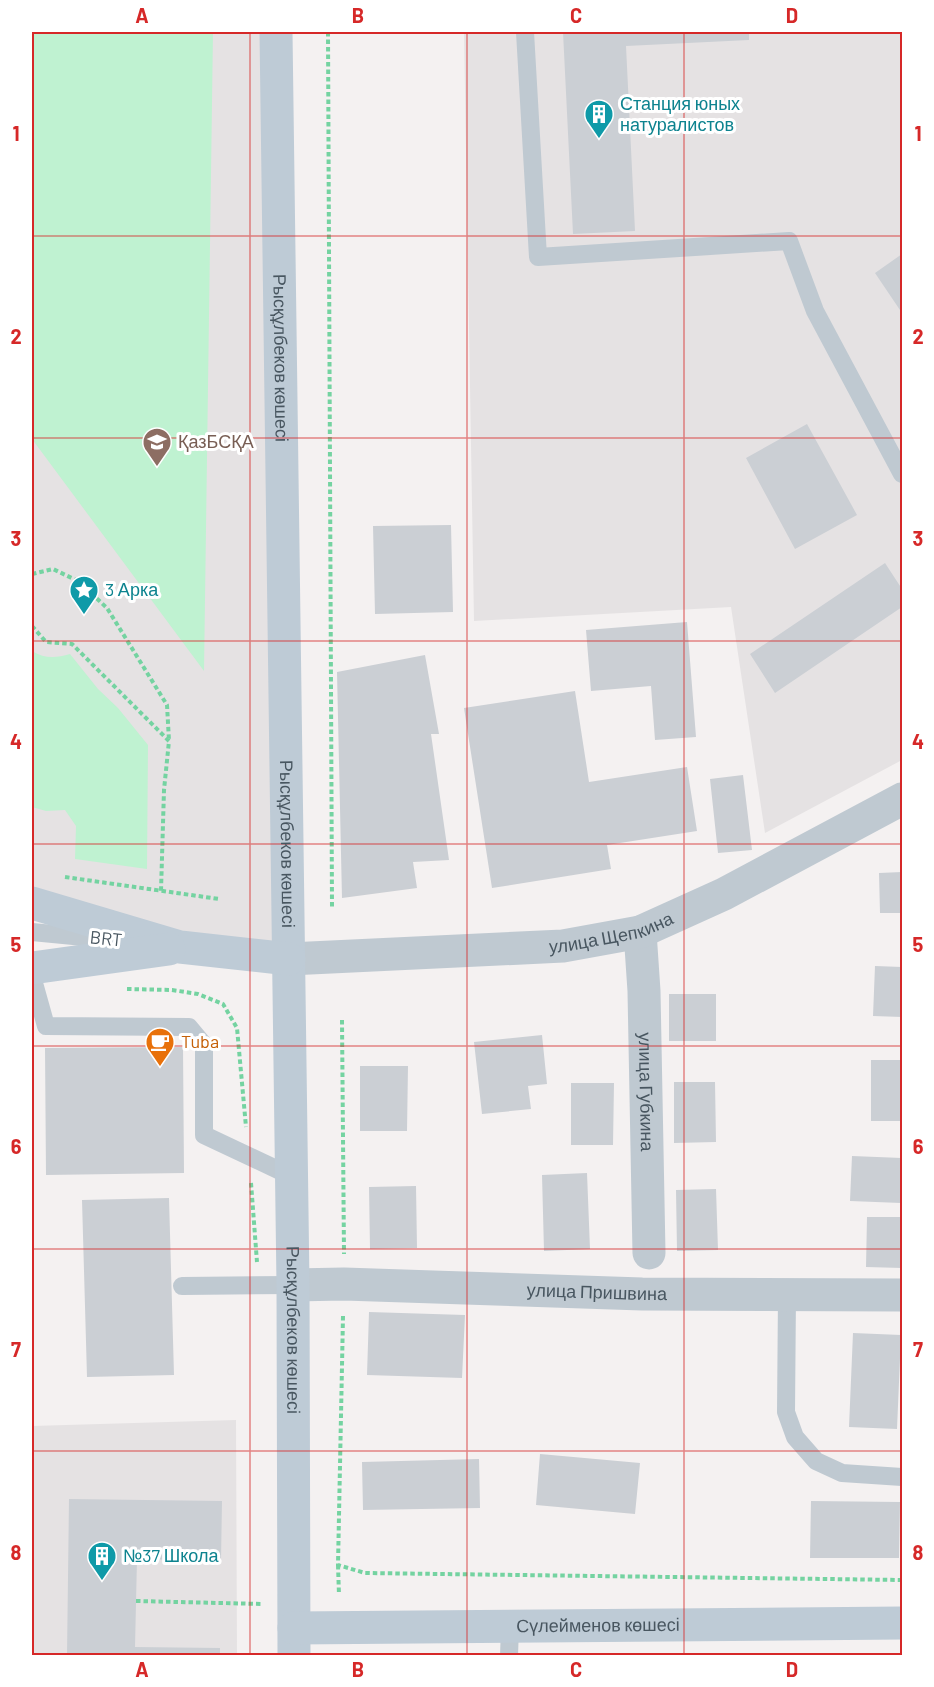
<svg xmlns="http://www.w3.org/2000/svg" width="934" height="1687" font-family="Barlow,sans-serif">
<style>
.education{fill:#e5e2e3}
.green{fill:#bff2d1}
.building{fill:#cbcfd4}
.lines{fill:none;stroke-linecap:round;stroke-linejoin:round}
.path{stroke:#74d3a1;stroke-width:4;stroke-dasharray:4.5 3;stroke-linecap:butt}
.lane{stroke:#bfc9d1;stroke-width:18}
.street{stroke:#bfc9d1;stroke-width:33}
.secondary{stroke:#becbd6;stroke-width:33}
.grid{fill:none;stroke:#d62828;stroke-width:1.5;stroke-opacity:0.55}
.labels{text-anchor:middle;stroke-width:6;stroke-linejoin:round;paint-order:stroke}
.culture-label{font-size:18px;fill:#0d838f;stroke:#fff;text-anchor:start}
.street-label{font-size:18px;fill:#485660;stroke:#fff}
.education-label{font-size:18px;fill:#785e54;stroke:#fff;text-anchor:start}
.food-label{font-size:18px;fill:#c56008;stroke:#fff;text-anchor:start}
.neatline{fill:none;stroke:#d62828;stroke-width:2}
.grid-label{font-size:20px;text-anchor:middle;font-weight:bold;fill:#d62828}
</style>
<rect width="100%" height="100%" fill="#f4f1f1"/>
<path class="education" d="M32,32h244l13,927 -257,-56z
M464,32h438v728l-137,73 -34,-226 -257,14z
M236,1420l1,235h-205v-229z"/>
<path class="green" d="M34,32h179l-9,639 -172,-232z
M32,651c13,8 24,7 38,3l28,35 20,19 30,37 -1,124 -72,-10 1,-33 -11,-16 -19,1 -14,-4z"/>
<path class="building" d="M563,32h186v8l-123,6 9,185 -62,3z
M902,254v59l-27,-40z
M807,424l50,91 -62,34 -49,-91z
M451,525l2,87 -78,2 -2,-88z
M885,563l17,26v18l-127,86 -25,-39z
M687,622l9,115 -41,3 -4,-54 -60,5 -5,-61z
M425,655l14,79h-8l18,126 -36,2 4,26 -75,10 -5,-226z
M575,691l14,91 98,-15 10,64 -90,14 4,24 -119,19 -28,-180z
M743,775l9,75 -34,3 -8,-74z
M902,872v41h-22l-1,-40z
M875,966l27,1v50l-29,-1z
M669,994h47v47h-47z
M542,1035l5,49 -19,2 3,23 -49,5 -8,-72z
M183,1047l1,126 -138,2 -1,-127z
M871,1060h31v61h-31z
M360,1066h48l-1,65h-47z
M674,1082h41l1,60 -42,1z
M571,1083h43l-1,62h-42z
M852,1156l50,2 -1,45 -51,-2z
M587,1173l3,76 -46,2 -2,-76z
M416,1186l1,62 -47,1 -1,-62z
M716,1189l2,61 -41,1 -1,-61z
M169,1198l5,177 -87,2 -5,-177z
M867,1217h35v51l-36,-1z
M369,1312l96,3 -3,63 -95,-3z
M853,1333l48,2 -4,94 -48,-2z
M540,1454l100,9 -5,51 -99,-9z
M479,1459l1,49 -117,2 -1,-48z
M69,1499l153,2 -1,60 -84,-2 -2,88 85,1v8h-153z
M811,1501l89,1 -1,56h-89z"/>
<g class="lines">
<path class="path" d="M328,32l4,875
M32,574l21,-5 25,12 29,27 60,97 2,36
M32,626l14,16 26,2 97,97 -5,49 -3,101
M65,877l154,22
M127,989l45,1 26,4 25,10 14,24 9,99
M342,1020l2,234
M251,1183l6,79
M343,1316l-5,249 27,8 537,7
M338,1565l1,30
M136,1601l127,3"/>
<path class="lane" d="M525,32l13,225 251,-16 26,70 87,163
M32,932l83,8
M32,976l14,50 143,1 15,18v90l87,41
M182,1286l111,-1
M787,1294l-1,118 9,25 21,24 26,12 60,4
M509,1656l1,-29"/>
<g class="street">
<path id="s1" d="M640,932l4,59 5,262"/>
<path id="s2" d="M289,959l274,-13 77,-14 84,-38 178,-95"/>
<path id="s3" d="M293,1285l51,-1 298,10 260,1"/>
</g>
<g class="secondary">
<path id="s4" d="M276,32l17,1253 1,371"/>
<path d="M32,903l148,44 109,12"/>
<path d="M32,968l137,-19"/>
<path id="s5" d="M294,1628l608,-5"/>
</g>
</g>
<path class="grid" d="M250,32v1624M467,32v1624M684,32v1624M32,236h870M32,438h870M32,641h870M32,844h870M32,1046h870M32,1249h870M32,1451h870"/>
<defs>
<g id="building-pin" transform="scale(1.5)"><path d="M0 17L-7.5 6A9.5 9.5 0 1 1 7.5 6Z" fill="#0f9aa8" stroke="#fff"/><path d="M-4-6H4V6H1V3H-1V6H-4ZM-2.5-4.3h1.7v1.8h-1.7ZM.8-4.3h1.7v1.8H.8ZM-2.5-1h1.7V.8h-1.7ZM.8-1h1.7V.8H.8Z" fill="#fff"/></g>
<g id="university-pin" transform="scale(1.5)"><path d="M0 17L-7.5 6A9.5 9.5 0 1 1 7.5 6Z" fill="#8d6e63" stroke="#fff"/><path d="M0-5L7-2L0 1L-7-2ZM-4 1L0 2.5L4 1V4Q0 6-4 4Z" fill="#fff"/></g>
<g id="sight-pin" transform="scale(1.5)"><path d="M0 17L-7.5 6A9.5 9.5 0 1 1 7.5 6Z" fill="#0f9aa8" stroke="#fff"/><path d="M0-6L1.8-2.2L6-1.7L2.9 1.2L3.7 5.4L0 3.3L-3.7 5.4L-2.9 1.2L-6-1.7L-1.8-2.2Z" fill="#fff"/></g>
<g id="cafe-pin" transform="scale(1.5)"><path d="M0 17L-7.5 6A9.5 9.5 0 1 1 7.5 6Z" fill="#e8710a" stroke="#fff"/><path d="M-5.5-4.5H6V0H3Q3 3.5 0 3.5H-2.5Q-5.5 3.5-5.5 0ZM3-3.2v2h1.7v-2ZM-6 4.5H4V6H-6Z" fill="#fff"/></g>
</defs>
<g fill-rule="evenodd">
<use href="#building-pin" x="599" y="114"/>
<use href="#university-pin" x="157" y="442"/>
<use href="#sight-pin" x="84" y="590"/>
<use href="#cafe-pin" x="160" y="1042"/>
<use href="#building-pin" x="102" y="1556"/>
</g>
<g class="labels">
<g class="culture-label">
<text x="620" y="110">Станция юных<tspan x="620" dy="21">натуралистов</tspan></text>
<text x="105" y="596">3 Арка</text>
<text x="123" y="1562">№37 Школа</text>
</g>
<g class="street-label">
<text dy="6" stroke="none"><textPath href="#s4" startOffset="326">Рысқұлбеков көшесі</textPath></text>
<text dy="6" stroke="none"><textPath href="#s4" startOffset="812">Рысқұлбеков көшесі</textPath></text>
<text dy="6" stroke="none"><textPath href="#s2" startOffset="324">улица Щепкина</textPath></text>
<text transform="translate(106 939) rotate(6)" y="6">BRT</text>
<text dy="6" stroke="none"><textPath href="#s1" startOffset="160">улица Губкина</textPath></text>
<text dy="6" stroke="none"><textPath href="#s3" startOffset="304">улица Пришвина</textPath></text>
<text dy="6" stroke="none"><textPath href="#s4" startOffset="1298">Рысқұлбеков көшесі</textPath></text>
<text dy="6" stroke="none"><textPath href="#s5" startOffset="304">Сүлейменов көшесі</textPath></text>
</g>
<g class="education-label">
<text x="178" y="448">ҚазБСҚА</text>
</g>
<g class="food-label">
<text x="181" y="1048">Tuba</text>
</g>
</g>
<rect width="934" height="1687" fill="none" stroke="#ffffff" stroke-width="66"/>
<rect x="33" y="33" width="868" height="1621" class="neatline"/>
<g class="grid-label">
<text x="142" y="23">A</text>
<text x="358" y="23">B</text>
<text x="576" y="23">C</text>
<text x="792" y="23">D</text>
<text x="16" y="141">1</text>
<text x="918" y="141">1</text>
<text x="16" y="344">2</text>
<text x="918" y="344">2</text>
<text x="16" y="546">3</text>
<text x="918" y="546">3</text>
<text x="16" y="749">4</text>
<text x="918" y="749">4</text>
<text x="16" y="952">5</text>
<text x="918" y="952">5</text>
<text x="16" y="1154">6</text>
<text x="918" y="1154">6</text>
<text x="16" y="1357">7</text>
<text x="918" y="1357">7</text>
<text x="16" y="1560">8</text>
<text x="918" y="1560">8</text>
<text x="142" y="1677">A</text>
<text x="358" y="1677">B</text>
<text x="576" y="1677">C</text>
<text x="792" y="1677">D</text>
</g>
</svg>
